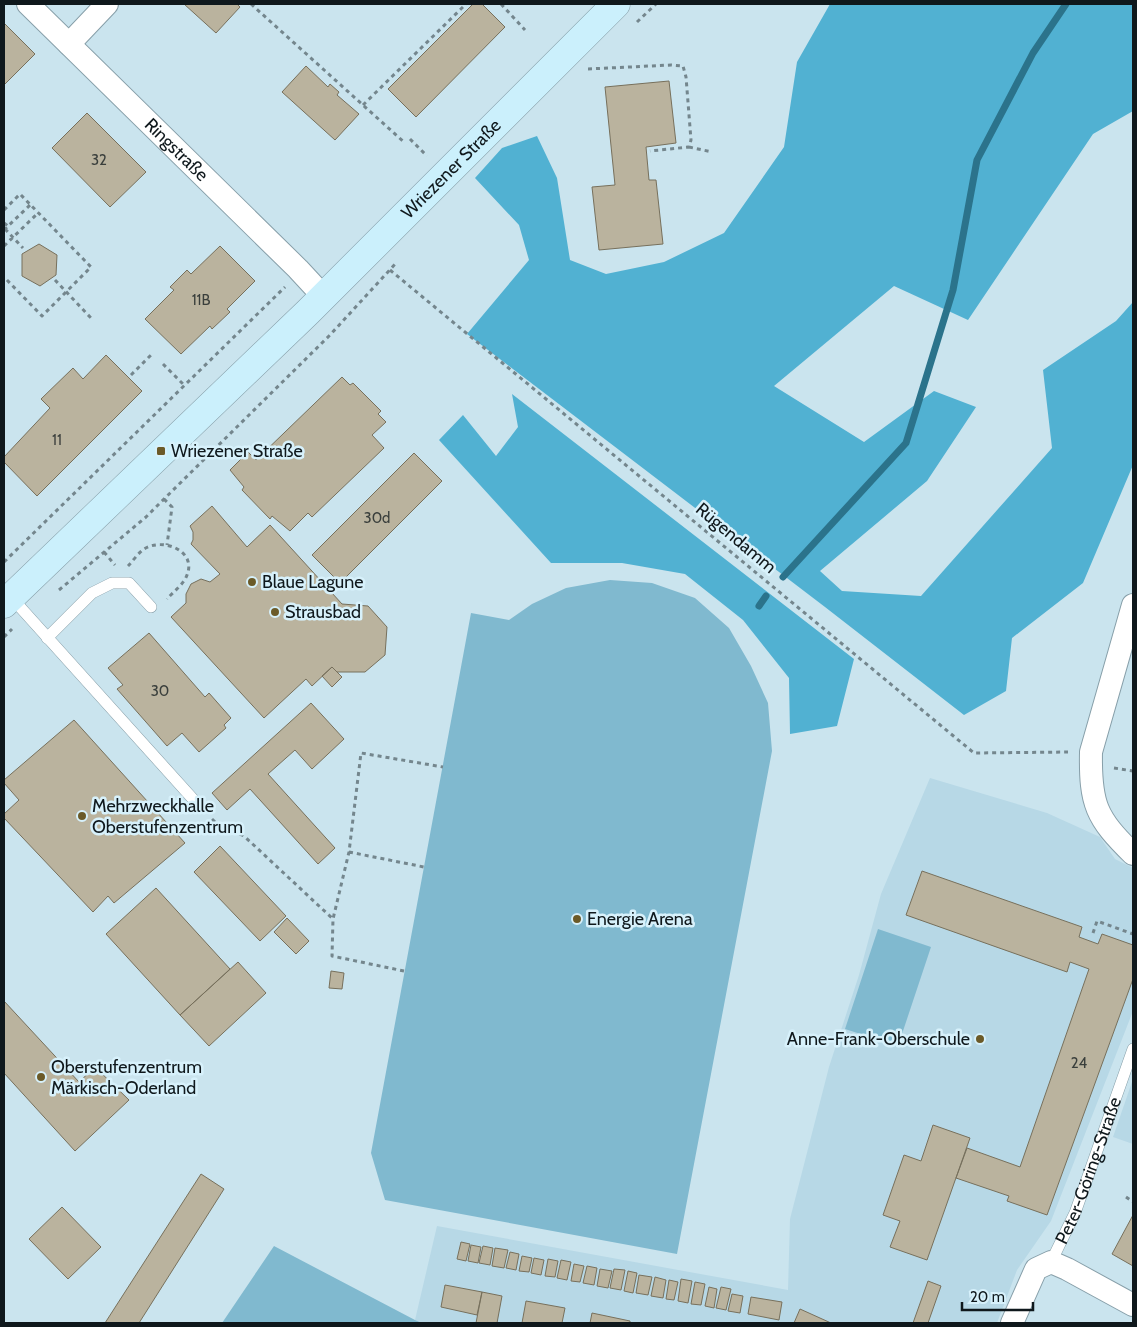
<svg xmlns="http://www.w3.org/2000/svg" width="1137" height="1327" font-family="Cabin,sans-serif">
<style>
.built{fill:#b7d8e6}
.green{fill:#80b9cf}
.forest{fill:#51b1d2}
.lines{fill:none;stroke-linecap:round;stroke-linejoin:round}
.stream{stroke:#2b738b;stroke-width:7}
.building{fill:#bab39e;stroke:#77705c}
.lane-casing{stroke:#879fa9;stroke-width:12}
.street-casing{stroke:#879fa9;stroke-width:24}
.secondary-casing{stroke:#879fa9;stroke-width:29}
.path{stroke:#74868d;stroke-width:3;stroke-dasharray:4 4;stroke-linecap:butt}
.lane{stroke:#fff;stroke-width:11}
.street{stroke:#fff;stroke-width:22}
.secondary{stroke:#cbf0fc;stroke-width:28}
.poi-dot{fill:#6b5a28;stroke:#d7f1fb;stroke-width:2}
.labels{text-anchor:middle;stroke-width:5;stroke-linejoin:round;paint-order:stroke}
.number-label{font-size:15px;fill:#3a3f3c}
.street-label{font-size:18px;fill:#0f181c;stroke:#d7f1fb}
.poi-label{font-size:18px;fill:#0f181c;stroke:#d7f1fb;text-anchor:start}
</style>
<rect width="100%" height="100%" fill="#cae4ee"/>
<path class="built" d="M930,778l117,35 53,24 15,22 18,9v143l-82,210 -34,49 -20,53h-575l-7,-3 22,-94 351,64 2,-71 39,-152 30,-92 22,-81z
M1133,1079v65l-20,-7z"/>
<path class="green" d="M610,580l42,3 43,15 34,30 22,38 17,37 4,48 -95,503 -292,-54 -14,-47 100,-540 38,7 23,-16 34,-16z
M878,929l53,18 -33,99 -53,-17z
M274,1246l141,74 7,3h-200z"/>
<path class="forest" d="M830,4h303v107l-40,23 -125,186 -74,-34 -120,100 90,56 70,-51 42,16 -49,74 -107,90 22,20 79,5 131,-148 -9,-78 73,-49 17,-19v163l-50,118 -71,55 -6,53 -42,24 -139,-108 -358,-273 62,-74 -10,-35 -44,-47 27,-30 35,-12 20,42 13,82 36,14 58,-12 60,-29 60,-86 13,-85z
M512,394l342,265 -17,67 -47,8 -1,-56 -46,-58 -58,-46 -63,-11h-71l-112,-123 24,-25 33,41 22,-29z"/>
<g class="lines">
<path class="stream" d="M783,577l123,-134 47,-153 24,-130 56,-107 33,-49
M759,606l7,-10"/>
</g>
<path class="building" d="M184,4h53l3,3 -24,26z
M473,4h9l23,23 -89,90 -28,-28z
M4,23l31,31 -31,31z
M306,66l22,21 2,-3 9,8 -2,3 22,19 -24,26 -53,-48z
M669,81l7,62 -30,4 3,33h7l7,64 -64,6 -7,-63 23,-2 -10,-98z
M87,113l59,59 -36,35 -58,-59z
M39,244l18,11 -1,20 -16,11 -18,-10v-22z
M220,246l35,35 -28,28 3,3 -18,17 -2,-3 -29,28 -36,-35 29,-29 -4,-3 17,-17 4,4z
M106,355l36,36 -105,105 -33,-34v-5l46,-49 -9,-9 32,-31 10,11z
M342,377l8,8 3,-2 28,28 -3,3 8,8 -14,13 12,13 -72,69 -4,-4 -18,18 -18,-15 -2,3 -28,-29 2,-3 -14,-17 18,-18 8,8z
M414,453l28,28 -102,102 -28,-28z
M212,506l35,41 23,-22 72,79 26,2 19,21 -2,28 -20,17h-28l-5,-5 -20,19 -6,-7 -42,39 -93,-101 15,-14v-9l5,-10 10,-5 9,3 10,-8 -29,-30 2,-4v-8l-3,-6z
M149,633l56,64 4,-4 22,25 -7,7 2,3 -27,24 -17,-19 -15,13 -50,-57 6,-4 -15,-17z
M332,667l10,10 -10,10 -10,-11z
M311,703l33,36 -32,30 -17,-19 -27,24 67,74 -17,16 -68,-75 -23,21 -15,-17z
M74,720l111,123 -71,60 -6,-7 -15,16 -89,-94v-4l15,-14 -15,-17v-3z
M220,846l66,70 -26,25 -66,-69z
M922,871l160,56 -3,10 19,7 4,-10 31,11v34l-86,236 -40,-14 2,-5 -53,-18 11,-30 53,19 69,-198 -19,-7 -3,10 -161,-57z
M156,888l74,81 -50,46 -74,-81z
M287,918l22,23 -13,13 -22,-22z
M238,962l28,31 -57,53 -29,-31z
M331,971l13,2 -2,16 -13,-1z
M4,1001l75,81 16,-15 34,33 -54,51 -71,-78z
M933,1125l37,13 -43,122 -37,-13 10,-26 -17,-6 21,-60 17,6z
M201,1174l23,15 -85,134h-34z
M62,1207l39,40 -33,32 -39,-40z
M1133,1215v51l-21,-12z
M461,1242l9,2 -4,17 -9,-2z
M471,1245l10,2 -3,16 -10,-2z
M483,1246l10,2 -3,17 -11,-2z
M495,1248l13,2 -4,18 -12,-2z
M510,1252l9,2 -3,16 -10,-2z
M522,1256l10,2 -3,14 -10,-1z
M534,1258l10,2 -3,15 -10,-2z
M548,1259l10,2 -3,16 -10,-1z
M561,1260l10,2 -4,18 -10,-2z
M574,1264l10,2 -4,16 -9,-1z
M587,1266l10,2 -3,17 -11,-2z
M600,1269l12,2 -4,17 -11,-2z
M614,1269l11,1 -4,20 -11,-2z
M628,1271l9,2 -4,20 -9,-2z
M639,1275l13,2 -4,18 -12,-2z
M655,1277l11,3 -3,18 -12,-2z
M681,1279l11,2 -4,22 -10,-2z
M669,1280l9,2 -4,18 -8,-1z
M928,1281l13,5 -13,37h-15z
M695,1282l10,2 -4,21 -10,-1z
M445,1285l37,7 -5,23 -36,-8z
M709,1287l8,2 -3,19 -9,-2z
M721,1287l10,2 -5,21 -10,-2z
M482,1292l20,4 -5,27h-21z
M732,1294l11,2 -3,17 -12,-2z
M751,1297l31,5 -3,18 -31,-6z
M526,1301l39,7 -3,15h-40z
M800,1309l31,14h-37z
M592,1313l38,8v2h-40z"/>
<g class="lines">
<g class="lane-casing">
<g id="lane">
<path d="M11,597l190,211"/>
<path d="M47,638l45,-45 20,-10h17l22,24"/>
<path id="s1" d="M1051,1262l24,-49 58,-164"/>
</g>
</g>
<g class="street-casing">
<g id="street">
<path id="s2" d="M28,4l270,265 25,27"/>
<path d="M69,44l38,-40"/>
<path d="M1133,605l-42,147c-1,52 5,66 42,102"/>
<path d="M1012,1323l24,-54 15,-7 16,7 66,36"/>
</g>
</g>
<g class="secondary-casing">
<g id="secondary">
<path id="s3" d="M4,604l304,-292 308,-308"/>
</g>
</g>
<path class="path" d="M251,4l154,139
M501,4l24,26
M637,22l19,-18
M588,69l83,-4 12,1 3,11 5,63 -2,7 -39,4
M363,105l103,-101
M410,139l17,17
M689,147l23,5
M4,210l16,-16 71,73 -49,49 -38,-39
M4,223l4,3
M5,229l18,19
M4,230l26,-25
M4,246l34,-33
M390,270l584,483 94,-1
M55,280l36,38
M163,364l21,21
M131,375l21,-21
M164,499l8,8 -5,38
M104,552l11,13
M4,562l281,-275
M128,566c5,-5 10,-13 16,-17 19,-12 53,2 43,26 -3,9 -14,17 -20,24
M59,590l87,-73 18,-18 166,-164 67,-73
M4,637l8,-8
M1114,768l19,3
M212,819l5,5 27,12 89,83
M349,852l75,15
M1093,933l4,-12 36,13
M404,971l-72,-15 1,-37 16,-67 12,-99 82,14
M1126,1197l7,5"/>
<use href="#lane" class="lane"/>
<use href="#street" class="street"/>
<use href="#secondary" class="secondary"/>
</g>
<g class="poi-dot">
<rect x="156" y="446" width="10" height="10" rx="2.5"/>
<circle cx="252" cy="582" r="5"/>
<circle cx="275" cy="612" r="5"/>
<circle cx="82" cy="816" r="5"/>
<circle cx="577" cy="919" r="5"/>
<circle cx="980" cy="1039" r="5"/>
<circle cx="41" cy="1077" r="5"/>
</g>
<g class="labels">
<g class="number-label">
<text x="99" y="165">32</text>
<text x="201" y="305">11B</text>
<text x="57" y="445">11</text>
<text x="377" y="523">30d</text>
<text x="160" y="696">30</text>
<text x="1079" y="1068">24</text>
</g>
<g class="street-label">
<text dy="6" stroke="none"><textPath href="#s2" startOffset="208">Ringstraße</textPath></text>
<text dy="6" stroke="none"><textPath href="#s3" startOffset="624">Wriezener Straße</textPath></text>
<text transform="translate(736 538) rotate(40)" y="6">Rügendamm</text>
<text dy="6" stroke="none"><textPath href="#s1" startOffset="99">Peter-Göring-Straße</textPath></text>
</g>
<g class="poi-label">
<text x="171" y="457">Wriezener Straße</text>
<text x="262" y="588">Blaue Lagune</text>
<text x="285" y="618">Strausbad</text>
<text x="92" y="812">Mehrzweckhalle<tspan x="92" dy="21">Oberstufenzentrum</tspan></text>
<text x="587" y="925">Energie Arena</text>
<text x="970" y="1045" text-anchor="end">Anne-Frank-Oberschule</text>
<text x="51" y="1073">Oberstufenzentrum<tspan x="51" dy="21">Märkisch-Oderland</tspan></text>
</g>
</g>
<rect width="1137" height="1327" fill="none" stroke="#0f181c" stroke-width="10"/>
<path d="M962 1302v8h71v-8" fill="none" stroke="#0f181c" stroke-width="2.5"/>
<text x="970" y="1302" font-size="15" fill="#0f181c" stroke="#d7f1fb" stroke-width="4" paint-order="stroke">20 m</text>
</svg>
